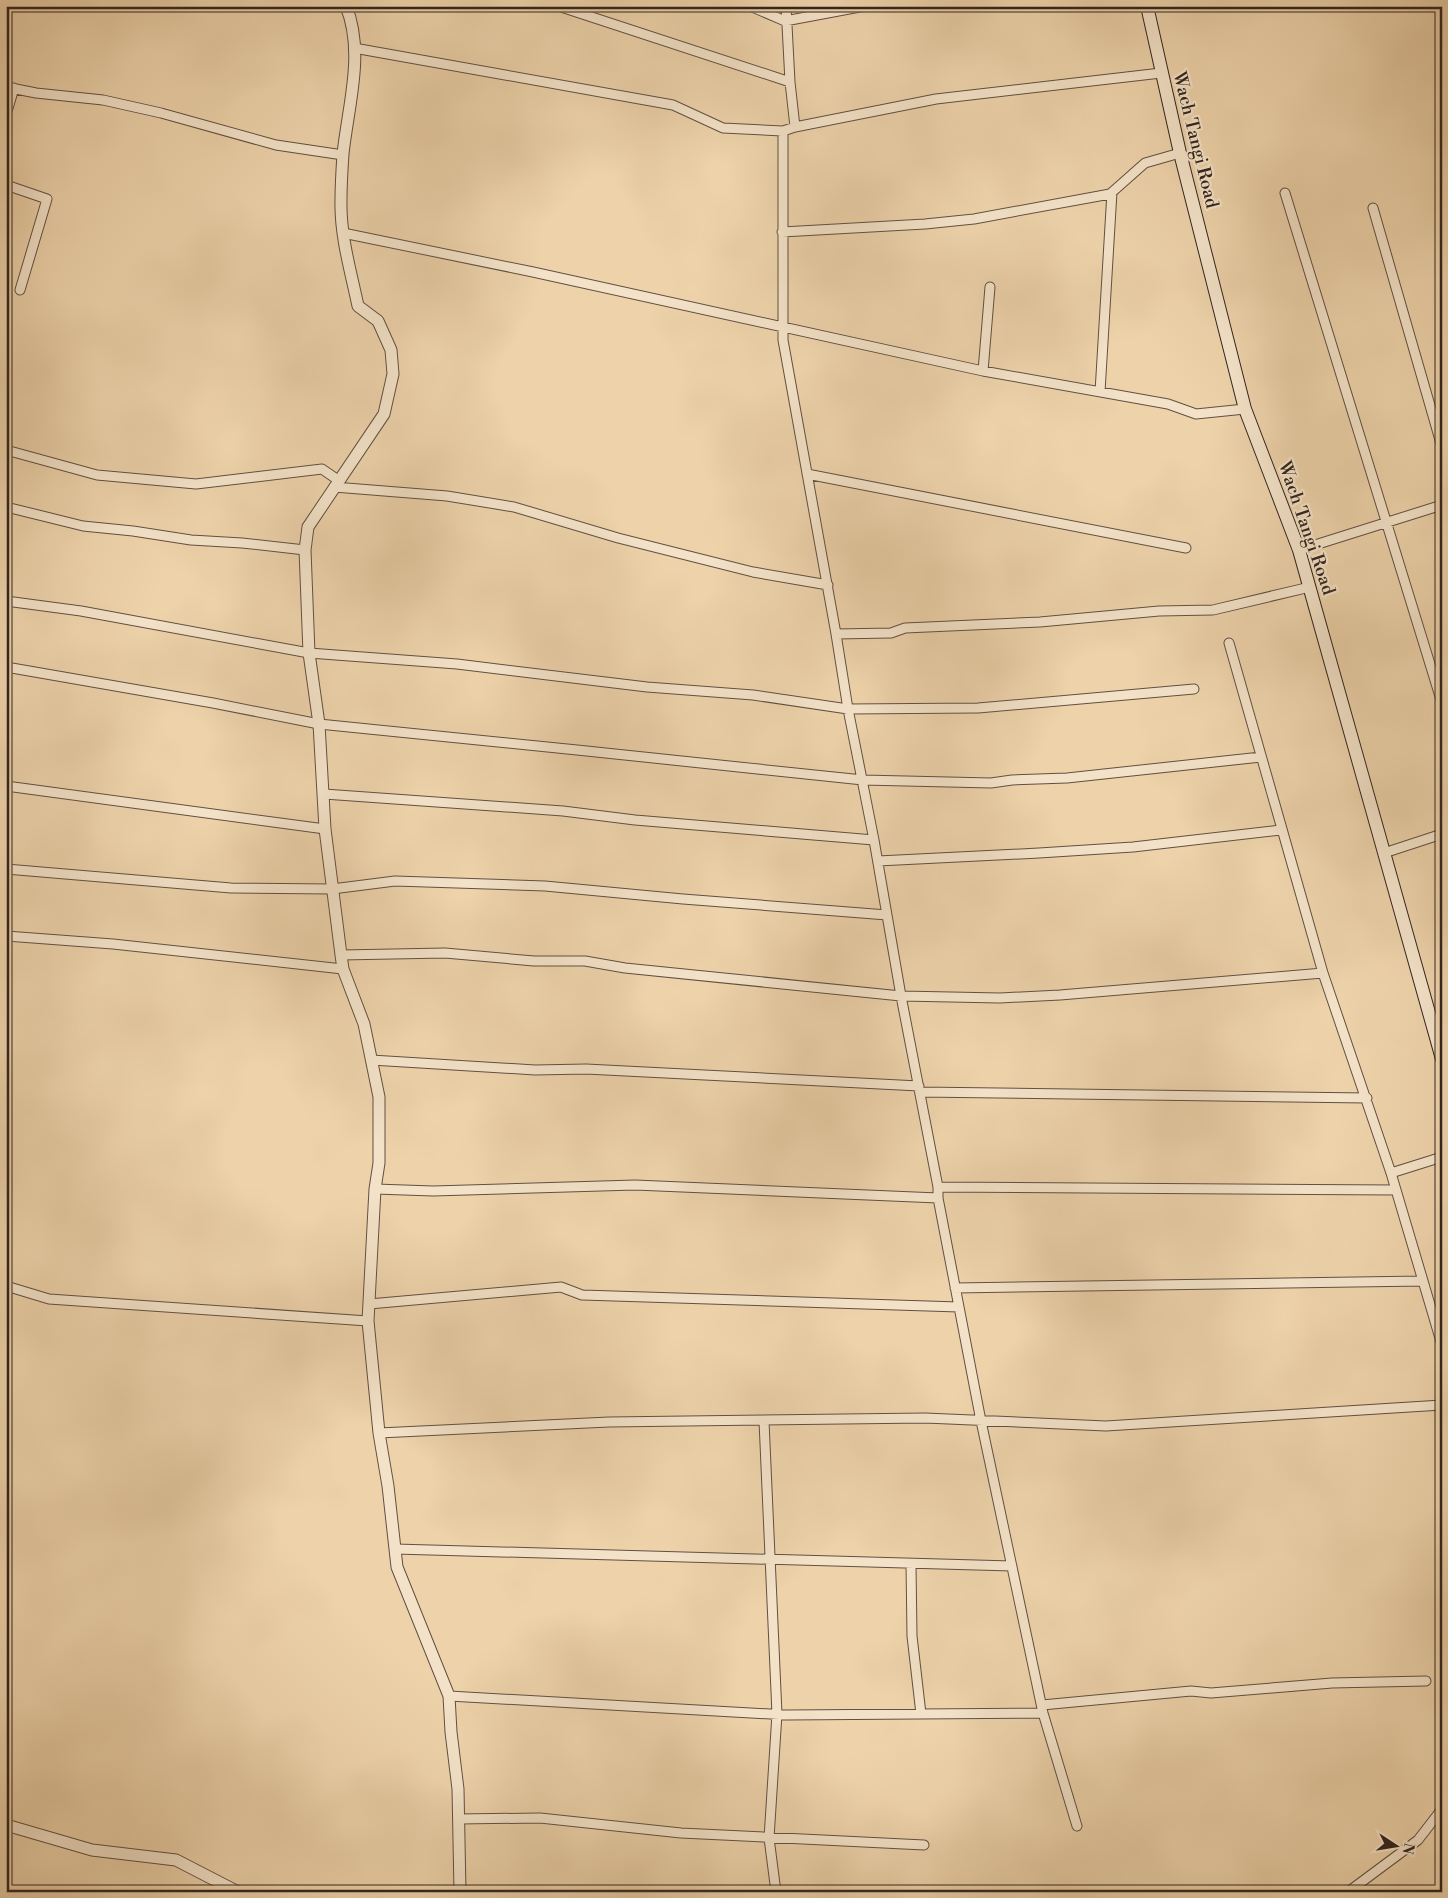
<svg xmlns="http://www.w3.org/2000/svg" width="1448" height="1898" font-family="'Libre Bodoni',serif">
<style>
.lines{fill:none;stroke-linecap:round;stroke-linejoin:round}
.minor-casing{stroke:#615042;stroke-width:11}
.tertiary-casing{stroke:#615042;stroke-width:13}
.secondary-casing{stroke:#32251f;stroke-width:14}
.minor{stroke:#f3e2c8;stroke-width:9}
.tertiary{stroke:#f3e2c8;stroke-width:11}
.secondary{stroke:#f3e2c8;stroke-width:12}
.labels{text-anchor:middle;stroke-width:4.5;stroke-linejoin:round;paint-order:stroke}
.street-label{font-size:18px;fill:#32251f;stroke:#f3e2c8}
</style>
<rect width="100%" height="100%" fill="#edd2aa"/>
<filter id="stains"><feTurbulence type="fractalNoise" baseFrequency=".004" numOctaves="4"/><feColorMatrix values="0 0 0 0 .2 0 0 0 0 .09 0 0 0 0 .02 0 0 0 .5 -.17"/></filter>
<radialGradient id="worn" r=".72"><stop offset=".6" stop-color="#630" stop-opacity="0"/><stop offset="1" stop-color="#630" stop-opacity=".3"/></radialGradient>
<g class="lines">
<g class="minor-casing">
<path id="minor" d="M558,6l232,76
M750,6l35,15 80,-15
M786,6l4,76 5,45 -12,4v209l53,294 12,75 26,131 27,156 37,191v11l43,223 62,292 34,113
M354,48l319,57 50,23 60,3
M6,87l30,6 67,7 58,13 115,32 67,10
M6,115l8,-27
M795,127l141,-28 225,-26
M6,185l41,14 -27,91
M1285,193l157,510
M1373,208l69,239
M782,232l143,-8 49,-5 136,-25 35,-31 35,-10
M343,233l190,39 450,99 185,33 28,10 49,-5
M983,371l7,-84
M1100,392l12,-200
M6,450l91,25 99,9 126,-15 16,11
M807,474l379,74
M334,487l113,9 67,11 104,31 135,34 75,13
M6,507l77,19 50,5 58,9 51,3 63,7
M1299,550l143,-45
M6,601l75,10 228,42 148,11 190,23 106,8 95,14 130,-1 216,-19
M836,634l55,-1 14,-5 135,-6 119,-11 54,-1 97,-23
M1229,643l94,330 68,200 51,172
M6,667l207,36 106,21 258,26 286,30 128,3 21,-3 55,-2 194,-21
M6,786l319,43
M324,794l239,17 72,9 239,20
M1384,853l58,-19
M878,861l161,-8 94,-6 148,-17
M6,869l225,19 101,1 63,-8 150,5 138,13 204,16
M6,936l107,8 230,25
M341,955l104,-2 89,8h51l40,7 276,28 99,2 60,-3 263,-22
M371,1060l164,10 51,-1 333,17
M920,1092l447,6
M1391,1173l51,-16
M938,1187l458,3
M375,1189l58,2 202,-6 303,13
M6,1286l43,13 319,22
M955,1288l468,-7
M369,1304l192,-17 21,8 377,12
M764,1421l13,293 -8,124 7,54
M379,1433l230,-11 316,-4 181,8 336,-21
M395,1549l617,17
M911,1564l1,72 9,78
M449,1696l338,19 256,-2
M1042,1705l149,-14 20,2 121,-10 94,-2
M459,1819l81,-1 141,15 243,12
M1348,1892l70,-52 24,-31"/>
</g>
<g class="tertiary-casing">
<path id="tertiary" d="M346,6c19,47 2,100 -3,148 -1,15 -2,31 -2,46 -1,36 10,72 17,106l20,15 13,29 2,24 -9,40 -76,113 -3,23 4,103 10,71 6,105 16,126 2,14 21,55 15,73v66l-4,26 -7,132 11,112 9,53 9,81 52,129 2,36 7,57 2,103
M6,1825l86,25 84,10 62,32"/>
</g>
<g class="secondary-casing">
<path id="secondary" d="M1147,6l33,147 65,256 54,141 143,509"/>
</g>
<use href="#minor" class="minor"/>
<use href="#tertiary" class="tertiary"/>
<use href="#secondary" class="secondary"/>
</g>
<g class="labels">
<g class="street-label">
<text transform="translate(1196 140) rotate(76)" y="6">Wach Tangi Road</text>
<text transform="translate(1307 528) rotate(71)" y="6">Wach Tangi Road</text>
</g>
</g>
<rect width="1448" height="1898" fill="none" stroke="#edd2aa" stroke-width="25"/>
<rect x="8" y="8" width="1433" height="1883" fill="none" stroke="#32251f" stroke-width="2.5"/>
<rect x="12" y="12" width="1423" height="1873" fill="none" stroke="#32251f"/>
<g transform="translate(1396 1846) rotate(102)" stroke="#f3e2c8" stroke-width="4" paint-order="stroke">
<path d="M0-4L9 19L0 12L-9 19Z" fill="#32251f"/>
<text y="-8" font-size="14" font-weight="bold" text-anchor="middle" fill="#32251f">N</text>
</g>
<rect width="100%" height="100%" filter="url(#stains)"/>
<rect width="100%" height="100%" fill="url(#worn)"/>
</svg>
